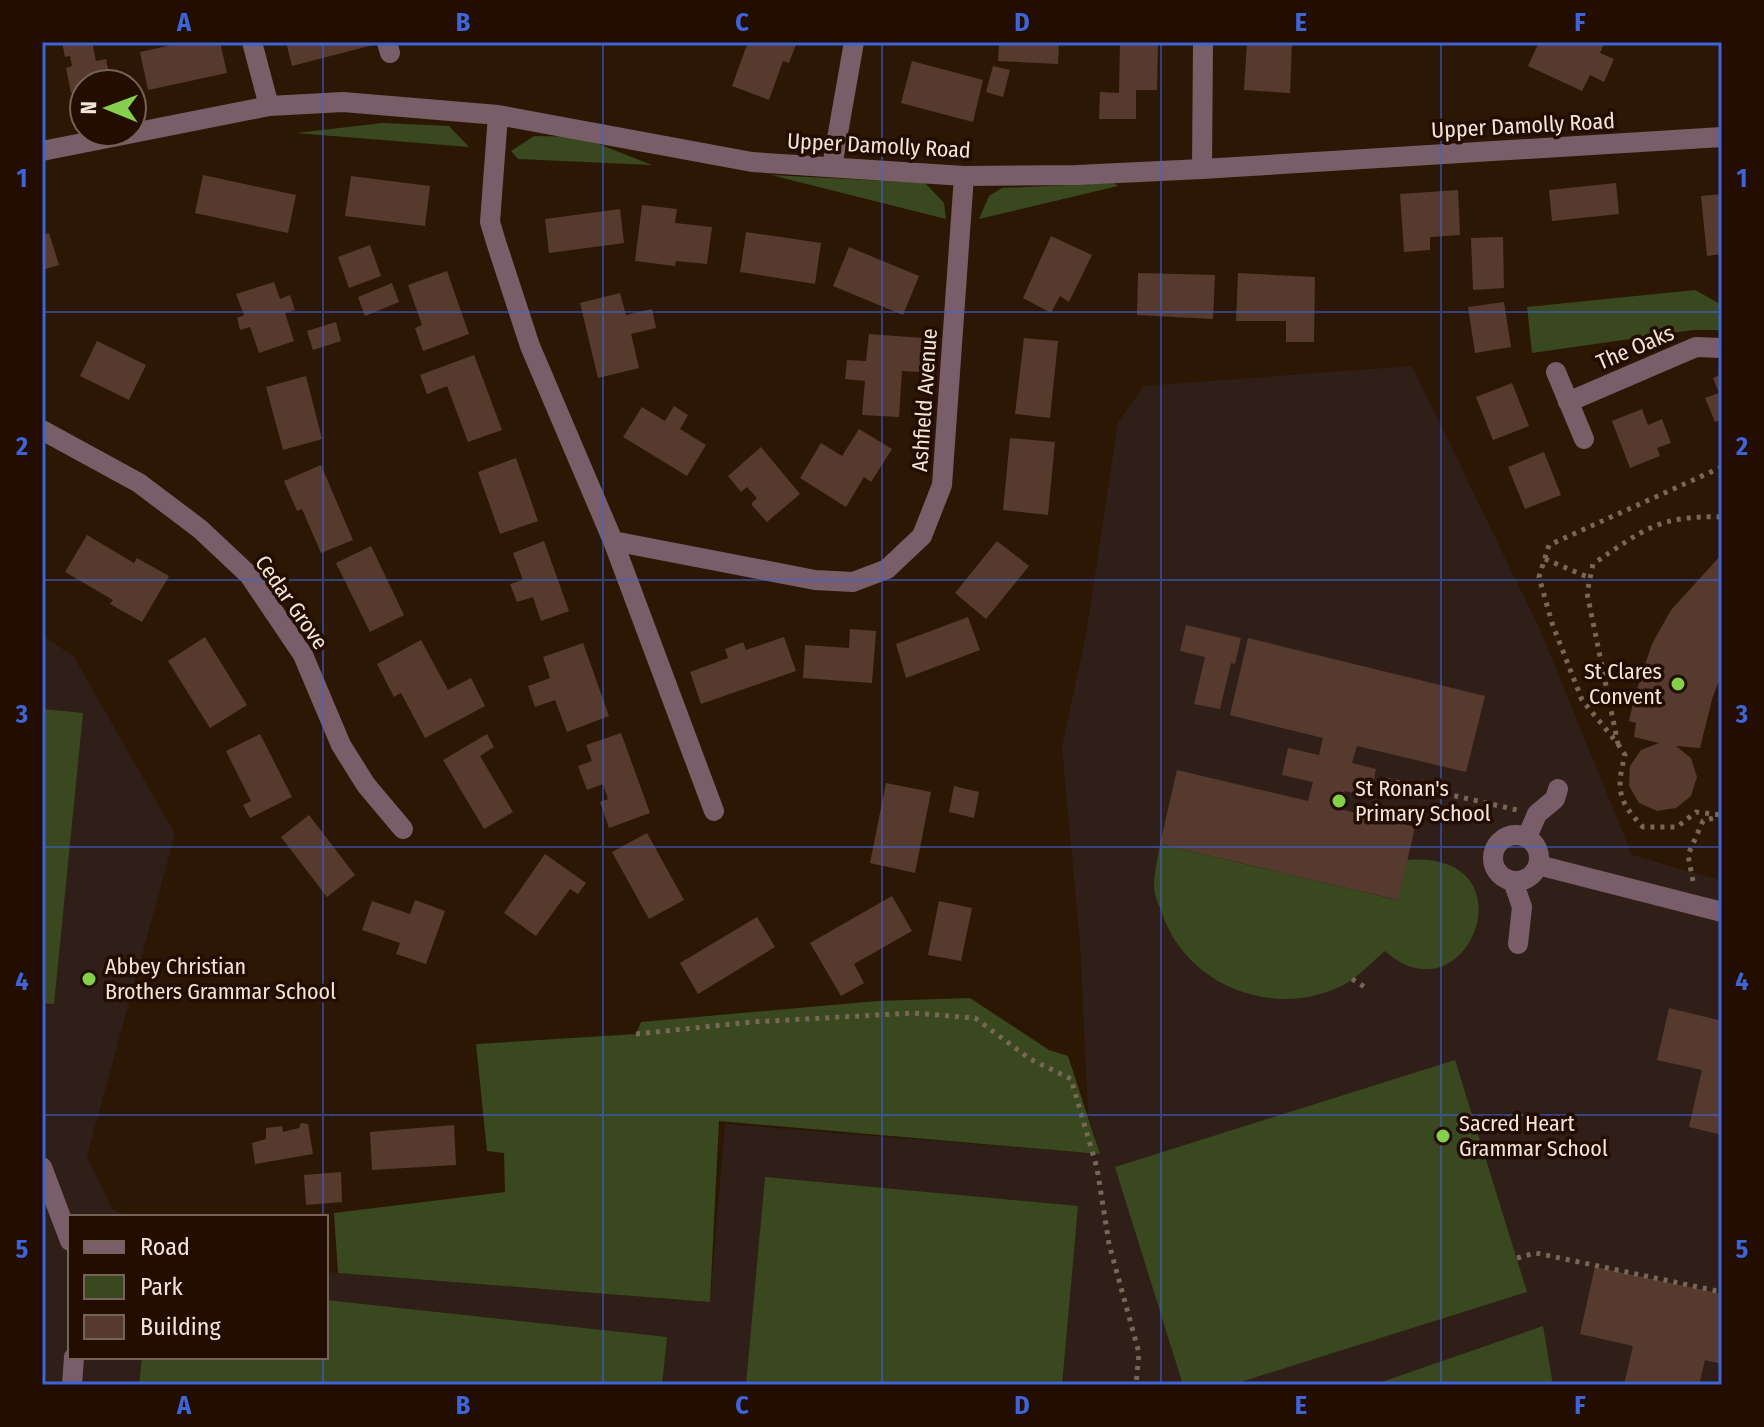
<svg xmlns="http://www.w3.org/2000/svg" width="1764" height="1427" font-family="'Fira Sans Condensed',sans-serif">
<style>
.education{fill:#301f18}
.green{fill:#39481e}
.building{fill:#563a2e}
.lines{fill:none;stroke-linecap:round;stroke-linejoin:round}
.path{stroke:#786656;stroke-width:5;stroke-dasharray:4 6;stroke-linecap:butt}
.minor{stroke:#795e69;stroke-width:20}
.grid{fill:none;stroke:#3d65d8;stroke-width:2;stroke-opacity:0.55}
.poi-dot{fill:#84d04d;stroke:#220d00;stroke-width:3}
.labels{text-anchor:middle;stroke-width:7;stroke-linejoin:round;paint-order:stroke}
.street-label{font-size:22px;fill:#f4e5da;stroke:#220d00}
.poi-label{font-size:22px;fill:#f4e5da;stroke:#220d00;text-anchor:start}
.neatline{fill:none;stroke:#3d65d8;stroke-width:3}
.grid-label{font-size:26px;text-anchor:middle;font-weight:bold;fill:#3d65d8}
</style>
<rect width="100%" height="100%" fill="#2c1705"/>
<path class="education" d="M1412,366l129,266 91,223 90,26v504h-1680v-750l32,22 101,177 -88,322 25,53 20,8h-62v140h256v-85l384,30 15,-178 375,30 -12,-42 -8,-170 -18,-195 24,-112 32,-213 26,-36z"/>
<path class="green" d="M383,123l66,3 20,21 -173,-14z
M534,136l47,1 71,28 -134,-6 -7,-8z
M771,175l154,8 19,20 2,16z
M1114,183l4,3 -139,33 10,-23 13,-8z
M1695,290l27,15v25h-29l-161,23 -5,-46z
M42,709l41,4 -29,291 -12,-1z
M1160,844l237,56 10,-40c129,-10 60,165 -22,91 -12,10 -25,24 -38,32 -70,39 -163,3 -186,-73 -3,-7 -7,-16 -7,-23 0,-14 4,-30 6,-43z
M970,998l79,52 19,6 32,98 -381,-33 -9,181 -372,-29 -4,-60 171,-21 -1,-39 -17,-2 -11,-107 160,-10 5,-12 236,-21z
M1455,1060l72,232 -296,93h-48l-68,-218z
M765,1177l313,29 -16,179h-316z
M326,1300l341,37 -5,48h-523l3,-28h184z
M1543,1326l10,59h-180z"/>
<path class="building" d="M62,42h30l4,19 10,-2 5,25h-27v6l-13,3 -5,-25 6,-2 -2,-10 -5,1z
M185,42h35l7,31 -79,17 -8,-38z
M286,42h86l1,3 -81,21z
M748,42h49l-8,21 -6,-2 -14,39 -37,-14z
M999,42h60l-1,22 -60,-3z
M1120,42h38l-1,48h-21v29h-37l1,-27 19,1z
M1247,42h45l-2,51 -46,-3z
M1539,42h66l-5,11 14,6 -10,23 -14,-7 -8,16 -54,-25z
M912,61l71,19 -10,42 -72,-19z
M993,66l17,4 -7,27 -17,-5z
M203,175l93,20 -8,38 -93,-20z
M351,176l79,10 -5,40 -80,-10z
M1616,183l3,31 -67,7 -3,-31z
M1458,190l2,45 -30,2v13l-26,2 -4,-58z
M1722,194v60l-15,2 -6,-60z
M642,205l35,4 -2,14 37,4 -5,37 -31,-3 -1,5 -40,-5z
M620,209l4,34 -75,10 -4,-34z
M746,232l75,11 -6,41 -75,-12z
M49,233l10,32 -17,5v-35z
M1051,236l41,19 -23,47 -9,-6 -9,17 -28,-15z
M1503,237l1,51 -31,2 -2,-52z
M370,245l11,31 -32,12 -11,-31z
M849,247l70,29 -16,39 -70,-29z
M447,271l22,63 -46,17 -8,-23 7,-3 -14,-40z
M1138,273l77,2 -2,44 -76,-4z
M1238,273l77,4 -1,65h-28v-21h-50z
M274,282l6,17 10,-4 5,15 -10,3 9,28 -35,12 -9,-26 -10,3 -3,-12 7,-3 -8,-21z
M392,283l7,19 -34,14 -7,-19z
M620,293l6,22 26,-6 4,19 -25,6 8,34 -41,10 -18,-75z
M1504,302l7,45 -36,6 -7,-46z
M336,322l5,19 -28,9 -6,-19z
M869,334l54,4 -3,34 -18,-1 -3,46 -37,-2 3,-34 -20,-2 2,-19 19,1z
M1024,338l34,3 -8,77 -35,-4z
M97,341l49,24 -17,35 -49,-24z
M474,355l28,75 -34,12 -21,-56 -20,8 -7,-19z
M1722,374v45l-7,3 -10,-24 14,-5 -6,-15z
M306,376l16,63 -39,11 -17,-63z
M1512,383l17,43 -36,14 -17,-43z
M674,406l14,9 -8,14 26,16 -19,31 -64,-39 19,-30 23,14z
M1642,409l6,16 14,-6 9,24 -14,5 3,8 -30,12 -18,-47z
M859,429l33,20 -21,33 -7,-5 -18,30 -46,-29 21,-35 21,13z
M1010,438l45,4 -7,73 -45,-5z
M761,447l39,47 -33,28 -16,-18 6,-6 -10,-11 -6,5 -13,-16z
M1544,452l17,43 -36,14 -17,-42z
M516,458l22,63 -38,13 -22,-62z
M321,465l32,75 -32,13 -19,-44 -5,2 -13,-30z
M87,535l47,28 3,-5 32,18 -27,46 -32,-18 3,-4 -48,-28z
M544,541l25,70 -28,10 -8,-24 -16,5 -7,-18 13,-4 -10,-27z
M997,541l32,25 -43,53 -31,-26z
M371,546l33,69 -34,17 -34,-69z
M1722,554v119l-9,23 -13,52 -24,-2 15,12 6,19 -6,19 -15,12 -19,3 -18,-8 -10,-17 1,-20 11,-16 18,-7 -25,-6 2,-14 -7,-2 6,-26 17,-51 19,-34z
M968,617l12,33 -74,28 -10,-34z
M1186,625l55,13 -6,26 -4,-1 -11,46 -26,-5 11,-47 -25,-6z
M850,629l26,2 -4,52 -69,-5 2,-33 44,3z
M205,637l42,68 -37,23 -42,-67z
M784,637l12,34 -95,33 -11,-32 38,-14 -3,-9 18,-7 3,8z
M1248,638l237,58 -19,76 -109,-26 -5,17 24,6 -6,28 -25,-6 -5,18 75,18 -17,73 -238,-56 17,-74 131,31 5,-19 -31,-7 6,-27 31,7 4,-17 -93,-23z
M421,640l27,50 23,-12 14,28 -60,32 -24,-45 -7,4 -17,-33z
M583,643l26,73 -42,16 -12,-32 -20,7 -7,-21 22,-8 -7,-21z
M621,733l29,80 -41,15 -9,-26 8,-3 -5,-15 -16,6 -9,-24 14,-5 -6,-16z
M260,734l32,63 -42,21 -7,-13 8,-4 -25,-50z
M487,734l7,13 -14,9 33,56 -29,17 -41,-69z
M886,783l45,9 -16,81 -45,-10z
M954,786l25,6 -5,26 -25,-6z
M309,815l46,60 -28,22 -46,-60z
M647,833l37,67 -35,19 -37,-67z
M545,854l41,29 -8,11 -8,-5 -34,47 -32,-23z
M892,896l20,35 -58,33 10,19 -23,13 -31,-53z
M415,900l30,11 -19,53 -30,-10 4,-11 -38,-13 10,-29 38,13z
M939,901l33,7 -11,53 -33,-6z
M757,917l18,30 -77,47 -18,-31z
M1669,1008l53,13v114l-33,-8 13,-57 -45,-10z
M301,1123l7,1 5,30 -58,10 -3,-21 14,-4v-11l16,-2 1,6 16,-4z
M454,1125l2,40 -84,5 -2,-38z
M341,1172l1,30 -36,3 -2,-30z
M1595,1267l127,27v70l-17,-4 -6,25h-75l9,-39 -53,-12z"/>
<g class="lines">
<path class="path" d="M1722,467l-173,78 -10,32 13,46 30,77 36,44 -31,-151 6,-29c50,-34 66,-49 129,-47
M1545,559l45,19
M1618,744l7,11c-9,35 -7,46 18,72h34l19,-15 26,3
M1386,780l131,30
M1693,881l-5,-26 15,-34 14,-4
M1352,979l16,10
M636,1034l116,-12 161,-9 62,5 55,41 41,20 26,89 12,76 30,109 -3,32
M1517,1258l19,-5 186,39"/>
<path class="minor" d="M252,42l17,64
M387,42l3,11
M498,115l-8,107 6,20 34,104 83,195 101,270
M42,151l227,-45 74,-4 155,13 254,47 212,14 113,-1 125,-6 520,-32
M832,167l22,-125
M1202,169l1,-127
M1556,372l28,67
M1568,402l128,-55 26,1
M42,430l97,53 61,46 49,46 54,80 38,90 25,40 37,44
M613,541l202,39 38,2 34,-13 35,-33 20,-51 22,-309
M1493 858a23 23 0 1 1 46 0a23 23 0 1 1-46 0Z
M1527,837l10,-23 18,-15 3,-10
M1538,865l184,47
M1513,881l9,26 -4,37
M42,1167l28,74
M72,1385l2,-28"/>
</g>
<path class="grid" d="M323,42v1175M603,42v1343M882,42v1343M1161,42v1343M1441,42v1343M42,312h1680M42,580h1680M42,847h1680M42,1115h1680M323,1357v28"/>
<g class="poi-dot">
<circle cx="1678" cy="684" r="8"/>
<circle cx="1339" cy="801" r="8"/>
<circle cx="89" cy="979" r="8"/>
<circle cx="1443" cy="1136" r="8"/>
</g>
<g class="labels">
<g class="street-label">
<text transform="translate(1523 125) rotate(-3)" y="8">Upper Damolly Road</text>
<text transform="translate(879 145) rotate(3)" y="8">Upper Damolly Road</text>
<text transform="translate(1635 347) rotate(-23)" y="8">The Oaks</text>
<text transform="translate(924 400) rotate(-86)" y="8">Ashfield Avenue</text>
<text transform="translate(292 602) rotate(55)" y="8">Cedar Grove</text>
</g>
<g class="poi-label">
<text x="1662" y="679" text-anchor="end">St Clares<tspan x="1662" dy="25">Convent</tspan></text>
<text x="1355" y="796">St Ronan's<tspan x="1355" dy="25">Primary School</tspan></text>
<text x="105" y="974">Abbey Christian<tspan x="105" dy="25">Brothers Grammar School</tspan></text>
<text x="1459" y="1131">Sacred Heart<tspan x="1459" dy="25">Grammar School</tspan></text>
</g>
</g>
<rect width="1764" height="1427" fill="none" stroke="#220d00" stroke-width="88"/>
<rect x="68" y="1215" width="260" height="144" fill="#220d00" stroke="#766357" stroke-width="2"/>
<rect x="84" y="1241" width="40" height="12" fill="#795e69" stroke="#766357" stroke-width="2"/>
<text x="140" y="1255" font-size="24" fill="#f4e5da">Road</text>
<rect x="84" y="1275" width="40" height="24" fill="#39481e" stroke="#766357" stroke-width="2"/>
<text x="140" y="1295" font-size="24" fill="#f4e5da">Park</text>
<rect x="84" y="1315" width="40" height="24" fill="#563a2e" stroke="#766357" stroke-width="2"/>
<text x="140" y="1335" font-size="24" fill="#f4e5da">Building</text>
<g transform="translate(108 108) rotate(271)"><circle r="38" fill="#220d00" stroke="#766357" stroke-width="2"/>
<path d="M0-6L14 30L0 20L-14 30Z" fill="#84d04d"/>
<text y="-12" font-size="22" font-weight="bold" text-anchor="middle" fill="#f4e5da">N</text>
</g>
<rect x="44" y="44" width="1676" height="1339" class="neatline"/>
<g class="grid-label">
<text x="184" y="31">A</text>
<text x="463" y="31">B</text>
<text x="742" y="31">C</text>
<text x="1022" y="31">D</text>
<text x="1301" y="31">E</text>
<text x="1580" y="31">F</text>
<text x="22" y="187">1</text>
<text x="1742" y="187">1</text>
<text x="22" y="455">2</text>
<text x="1742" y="455">2</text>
<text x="22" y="723">3</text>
<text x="1742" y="723">3</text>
<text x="22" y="990">4</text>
<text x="1742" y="990">4</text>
<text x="22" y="1258">5</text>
<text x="1742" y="1258">5</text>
<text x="184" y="1414">A</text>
<text x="463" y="1414">B</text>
<text x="742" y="1414">C</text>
<text x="1022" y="1414">D</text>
<text x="1301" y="1414">E</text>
<text x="1580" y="1414">F</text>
</g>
</svg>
